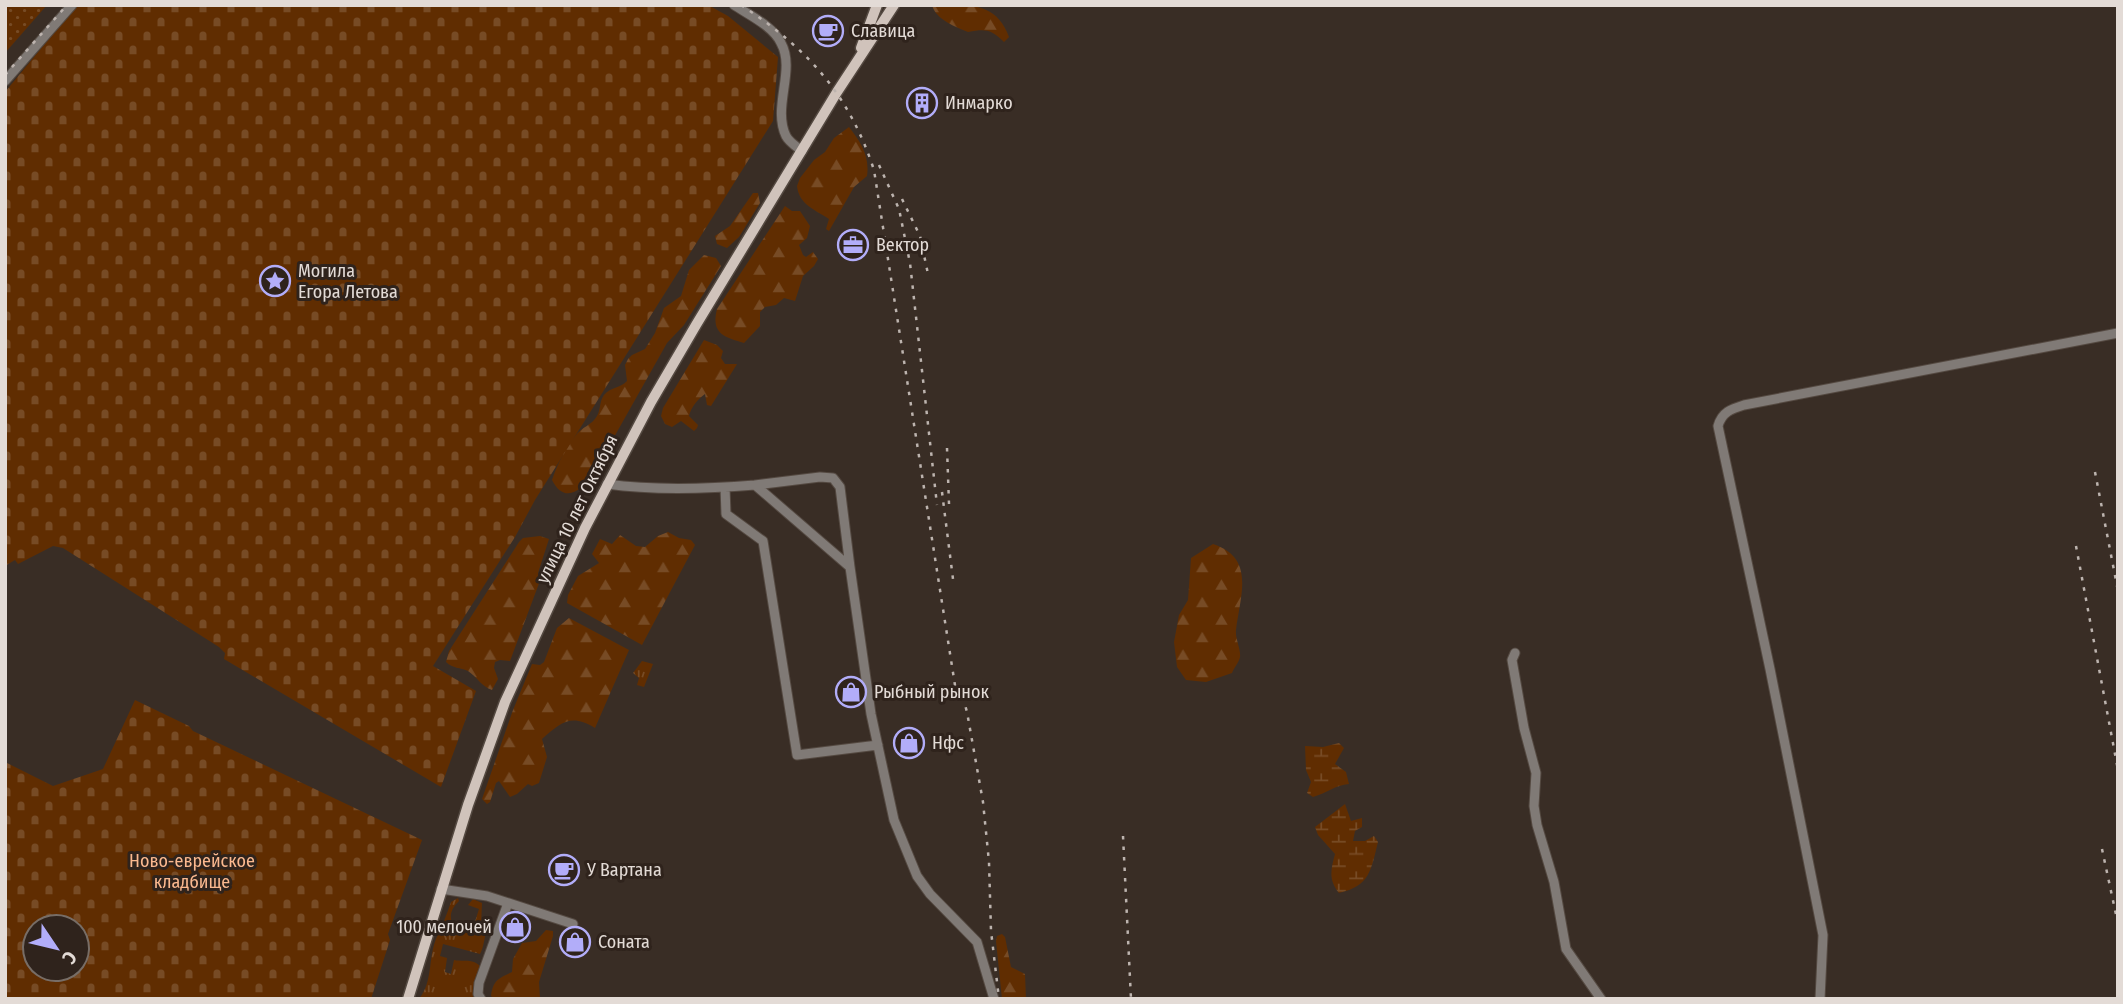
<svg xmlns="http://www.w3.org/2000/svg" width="2123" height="1004" font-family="'Fira Sans Condensed',sans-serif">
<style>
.grass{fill:url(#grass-tufts)}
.forest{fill:url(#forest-firs)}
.wetland{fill:url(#wetland-marsh)}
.cemetery{fill:url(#cemetery-stones);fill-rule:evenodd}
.park{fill:url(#park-dots)}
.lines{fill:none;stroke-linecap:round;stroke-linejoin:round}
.minor-casing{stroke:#544941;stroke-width:11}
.major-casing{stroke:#544941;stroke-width:13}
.minor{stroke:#807a76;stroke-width:9}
.major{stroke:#d0c3bb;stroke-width:10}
.rail{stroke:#bdb4af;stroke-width:2.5;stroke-dasharray:3.5 7;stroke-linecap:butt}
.labels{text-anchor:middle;stroke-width:6;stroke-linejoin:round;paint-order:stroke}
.poi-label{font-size:18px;fill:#e3dbd6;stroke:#2f231c;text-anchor:start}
.street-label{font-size:18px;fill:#e3dbd6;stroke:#2f231c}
.park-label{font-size:18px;fill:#fbb98f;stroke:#2f231c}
</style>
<defs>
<pattern id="grass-tufts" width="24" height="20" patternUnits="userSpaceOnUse" patternTransform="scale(1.75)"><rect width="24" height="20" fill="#602d01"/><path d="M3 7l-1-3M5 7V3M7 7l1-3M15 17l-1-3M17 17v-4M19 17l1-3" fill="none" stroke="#774b25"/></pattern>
<pattern id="forest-firs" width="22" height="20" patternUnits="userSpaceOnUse" patternTransform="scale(1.75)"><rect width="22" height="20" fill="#602d01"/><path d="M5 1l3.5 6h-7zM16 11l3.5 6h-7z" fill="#774b25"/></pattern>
<pattern id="wetland-marsh" width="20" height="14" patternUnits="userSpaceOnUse" patternTransform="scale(1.75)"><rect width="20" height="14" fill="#602d01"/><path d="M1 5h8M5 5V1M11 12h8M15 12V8" fill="none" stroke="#774b25"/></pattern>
<pattern id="cemetery-stones" width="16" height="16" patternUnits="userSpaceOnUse" patternTransform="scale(1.75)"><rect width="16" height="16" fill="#602d01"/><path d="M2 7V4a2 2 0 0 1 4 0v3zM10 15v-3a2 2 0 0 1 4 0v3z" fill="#774b25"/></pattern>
<pattern id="park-dots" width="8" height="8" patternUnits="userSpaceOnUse" patternTransform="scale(1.75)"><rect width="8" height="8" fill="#602d01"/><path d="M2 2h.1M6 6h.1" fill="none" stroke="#774b25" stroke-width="1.8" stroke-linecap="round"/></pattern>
</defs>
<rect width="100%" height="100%" fill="#392d25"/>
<path class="grass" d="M642,661l11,3 -9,23 -7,-2 2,-7 -6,-5z
M458,898l1,3c-7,7 -10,13 -7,22l20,8 7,-22 -11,-4 5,-6 9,4 -1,22 6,4c-3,9 -3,18 -7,25l-37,-10 -3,12 7,2 -2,14 6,2 3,-14c10,2 18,-2 26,6l-7,25 2,8h-56c14,-17 9,-40 17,-60 5,-12 11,-24 15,-37z"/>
<path class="forest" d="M932,5c33,0 64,-5 77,32l-5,5c-14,-13 -18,-13 -36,-10 -12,-5 -32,-12 -36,-27z
M849,127c11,14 21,29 18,49l-13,11 -25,44 -3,-2 3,-10c-13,-9 -30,-14 -32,-33l3,-8 14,-18 11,-8 9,-14z
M753,193h5l2,10 -21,34 -12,11 -10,-4 -2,-8 15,-10z
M785,206l7,5h8l10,15 -3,12 -8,7 4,10 3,2 7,-5 5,7 -4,7 -11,10 -8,25 -11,-3 -8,7 -11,2 -5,5v14l-16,17c-21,-6 -33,-10 -27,-34z
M704,255l12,3 5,8 -37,59 -17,18 -54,96c-7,20 -41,81 -61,41 5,-15 14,-33 24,-45 6,-8 16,-10 21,-19 4,-7 2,-14 7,-21 6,-8 17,-7 23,-14l-2,-16 3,-6 4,-4 13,-6 10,-16 9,-25 17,-12 8,-26z
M704,340l13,5 6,6 -2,7 4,6h12l-26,42 -4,-1 -2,-11c-7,5 -14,13 -16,22l9,9 -1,3 -3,3 -13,-10 -9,6 -7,-3 -4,-8 2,-8z
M668,532l11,6 12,2 4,5 -53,100 -75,-42 1,-8 10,-19 21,-13 -7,-9 8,-15 12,5 8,-9 16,11 9,1 13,-11z
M540,536l9,3 -11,34 3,5 -31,83 -10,-1 -5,2 -1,6 4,11 -6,11c-10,-3 -15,-13 -24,-19 -8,-4 -15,-2 -22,-9l3,-11 70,-109 4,-4z
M1213,544c43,14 27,52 23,86 -1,9 5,19 4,27 -1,5 -6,11 -8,16l-26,9 -20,-2 -9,-13 -3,-25 5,-27 9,-15 3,-42z
M569,618l60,32 -34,78c-25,-15 -34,-5 -53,11l5,18 -8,26 -7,3 -4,-2 -11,10 -7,3 -11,-16 -3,2 -6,19 -3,2 -5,-5 31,-89 19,-46 8,1 4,-3 13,-34z
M546,930l7,1v5l-14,46 1,17h-45l-4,-3c2,-16 8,-18 21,-24l1,-13 9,-16 14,-2z
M1002,934l3,3 6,30 14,7 1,25h-24l-6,-58 1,-5z"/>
<path class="wetland" d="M1339,743l5,5 -9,16 11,8 3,12c-14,1 -22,9 -36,13l-6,-4 4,-11 -5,-12 -1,-24 18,1z
M1345,804l6,17 11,-3v9l-7,4 -2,10h12l9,-5 4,6c-7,28 -8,44 -39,51 -11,-13 -8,-24 -4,-39l-17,-19 -3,-8z"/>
<path class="cemetery" d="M77,5h631l20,11 50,41 -5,64 -238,379 -20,37 -82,129 43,25 -35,96 -217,-128 1,-6 -6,-6 -156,-99 -10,-2 -35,18 -3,-4 -10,6v-474z
M135,700l54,26 4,5 229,109 -34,94 2,6 -19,59h-366v-237l48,24 50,-17zM35,927h42v42h-42z"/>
<path class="park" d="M5,5h42l-42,48z"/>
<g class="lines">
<g class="minor-casing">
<path id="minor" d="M734,5c15,10 39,21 47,38 15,27 -9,64 5,93 3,6 11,11 16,15
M5,81l67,-76
M607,484c49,7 99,5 148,1l95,82 21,147 23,106 23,56 13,18 47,48 17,57
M755,485l65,-8 13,1 7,9 10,80
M725,487l1,27 37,27 34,214 81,-10
M1515,653l-3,7 12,68 12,45 -2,33 3,19 17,57 12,67 35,50
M441,889l46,7 86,28
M481,999l-3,-5 1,-11 29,-80
M1820,999l3,-64 -53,-266 -52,-243c4,-14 13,-17 26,-21l374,-72"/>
</g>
<g class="major-casing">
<path id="major" d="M861,48l16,-43
M408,999l60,-194 37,-103 80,-174 66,-126 45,-77 141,-233 57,-87"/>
</g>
<use href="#minor" class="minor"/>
<use href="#major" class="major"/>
<path class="rail" d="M741,5c67,44 108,89 133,165l83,528
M5,75l62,-70
M879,165l20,44 11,54 27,242
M902,199l18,37 8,38
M947,448l2,56
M2095,472l23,119
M942,492l11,87
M2076,546l42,224
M960,687l7,25 16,90 6,60 2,69 8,68
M1123,836l8,163
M2102,849l16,75"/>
</g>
<defs>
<g id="cafe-ring" transform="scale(1.575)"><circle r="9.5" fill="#2f231c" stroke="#b2adf9" stroke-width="1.5"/><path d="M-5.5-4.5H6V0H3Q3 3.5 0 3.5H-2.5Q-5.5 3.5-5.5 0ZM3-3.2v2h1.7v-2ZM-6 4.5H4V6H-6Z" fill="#b2adf9"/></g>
<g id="building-ring" transform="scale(1.575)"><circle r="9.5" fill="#2f231c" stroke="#b2adf9" stroke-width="1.5"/><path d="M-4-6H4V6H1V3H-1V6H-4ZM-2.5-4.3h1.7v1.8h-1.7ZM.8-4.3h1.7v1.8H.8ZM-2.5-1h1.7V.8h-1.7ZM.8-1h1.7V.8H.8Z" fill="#b2adf9"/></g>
<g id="office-ring" transform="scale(1.575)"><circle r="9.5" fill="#2f231c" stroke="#b2adf9" stroke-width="1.5"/><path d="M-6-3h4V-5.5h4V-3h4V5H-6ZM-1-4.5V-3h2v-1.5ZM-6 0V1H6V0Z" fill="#b2adf9"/></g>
<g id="sight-ring" transform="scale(1.575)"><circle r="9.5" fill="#2f231c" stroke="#b2adf9" stroke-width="1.5"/><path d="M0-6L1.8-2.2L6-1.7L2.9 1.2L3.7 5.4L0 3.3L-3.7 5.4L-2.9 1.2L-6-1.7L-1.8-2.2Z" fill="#b2adf9"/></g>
<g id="shop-ring" transform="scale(1.575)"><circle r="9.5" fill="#2f231c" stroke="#b2adf9" stroke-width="1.5"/><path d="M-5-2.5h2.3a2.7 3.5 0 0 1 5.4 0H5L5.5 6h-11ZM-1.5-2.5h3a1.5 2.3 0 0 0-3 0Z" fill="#b2adf9"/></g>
</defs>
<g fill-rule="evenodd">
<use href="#cafe-ring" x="828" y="31"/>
<use href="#building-ring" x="922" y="103"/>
<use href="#office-ring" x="853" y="245"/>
<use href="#sight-ring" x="275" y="281"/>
<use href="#shop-ring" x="851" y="692"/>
<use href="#shop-ring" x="909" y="743"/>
<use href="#cafe-ring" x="564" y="870"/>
<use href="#shop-ring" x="515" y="927"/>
<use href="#shop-ring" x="575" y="942"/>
</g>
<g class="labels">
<g class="poi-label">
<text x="851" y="37">Славица</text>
<text x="945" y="109">Инмарко</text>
<text x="876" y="251">Вектор</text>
<text x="298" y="277">Могила<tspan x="298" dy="21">Егора Летова</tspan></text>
<text x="874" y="698">Рыбный рынок</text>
<text x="932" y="749">Нфс</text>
<text x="587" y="876">У Вартана</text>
<text x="492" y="933" text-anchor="end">100 мелочей</text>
<text x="598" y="948">Соната</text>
</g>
<g class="street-label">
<text transform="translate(577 509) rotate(-64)" y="6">улица 10 лет Октября</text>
</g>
<g class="park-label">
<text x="192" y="867">Ново-еврейское<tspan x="192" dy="21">кладбище</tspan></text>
</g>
</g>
<rect width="2123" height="1004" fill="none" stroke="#e3dbd6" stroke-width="14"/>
<g transform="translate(56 948) rotate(125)"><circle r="33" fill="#2f231c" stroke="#776d66" stroke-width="2"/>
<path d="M0-5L12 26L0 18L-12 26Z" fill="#b2adf9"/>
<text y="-10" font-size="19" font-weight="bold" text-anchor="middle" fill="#e3dbd6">С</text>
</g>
</svg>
